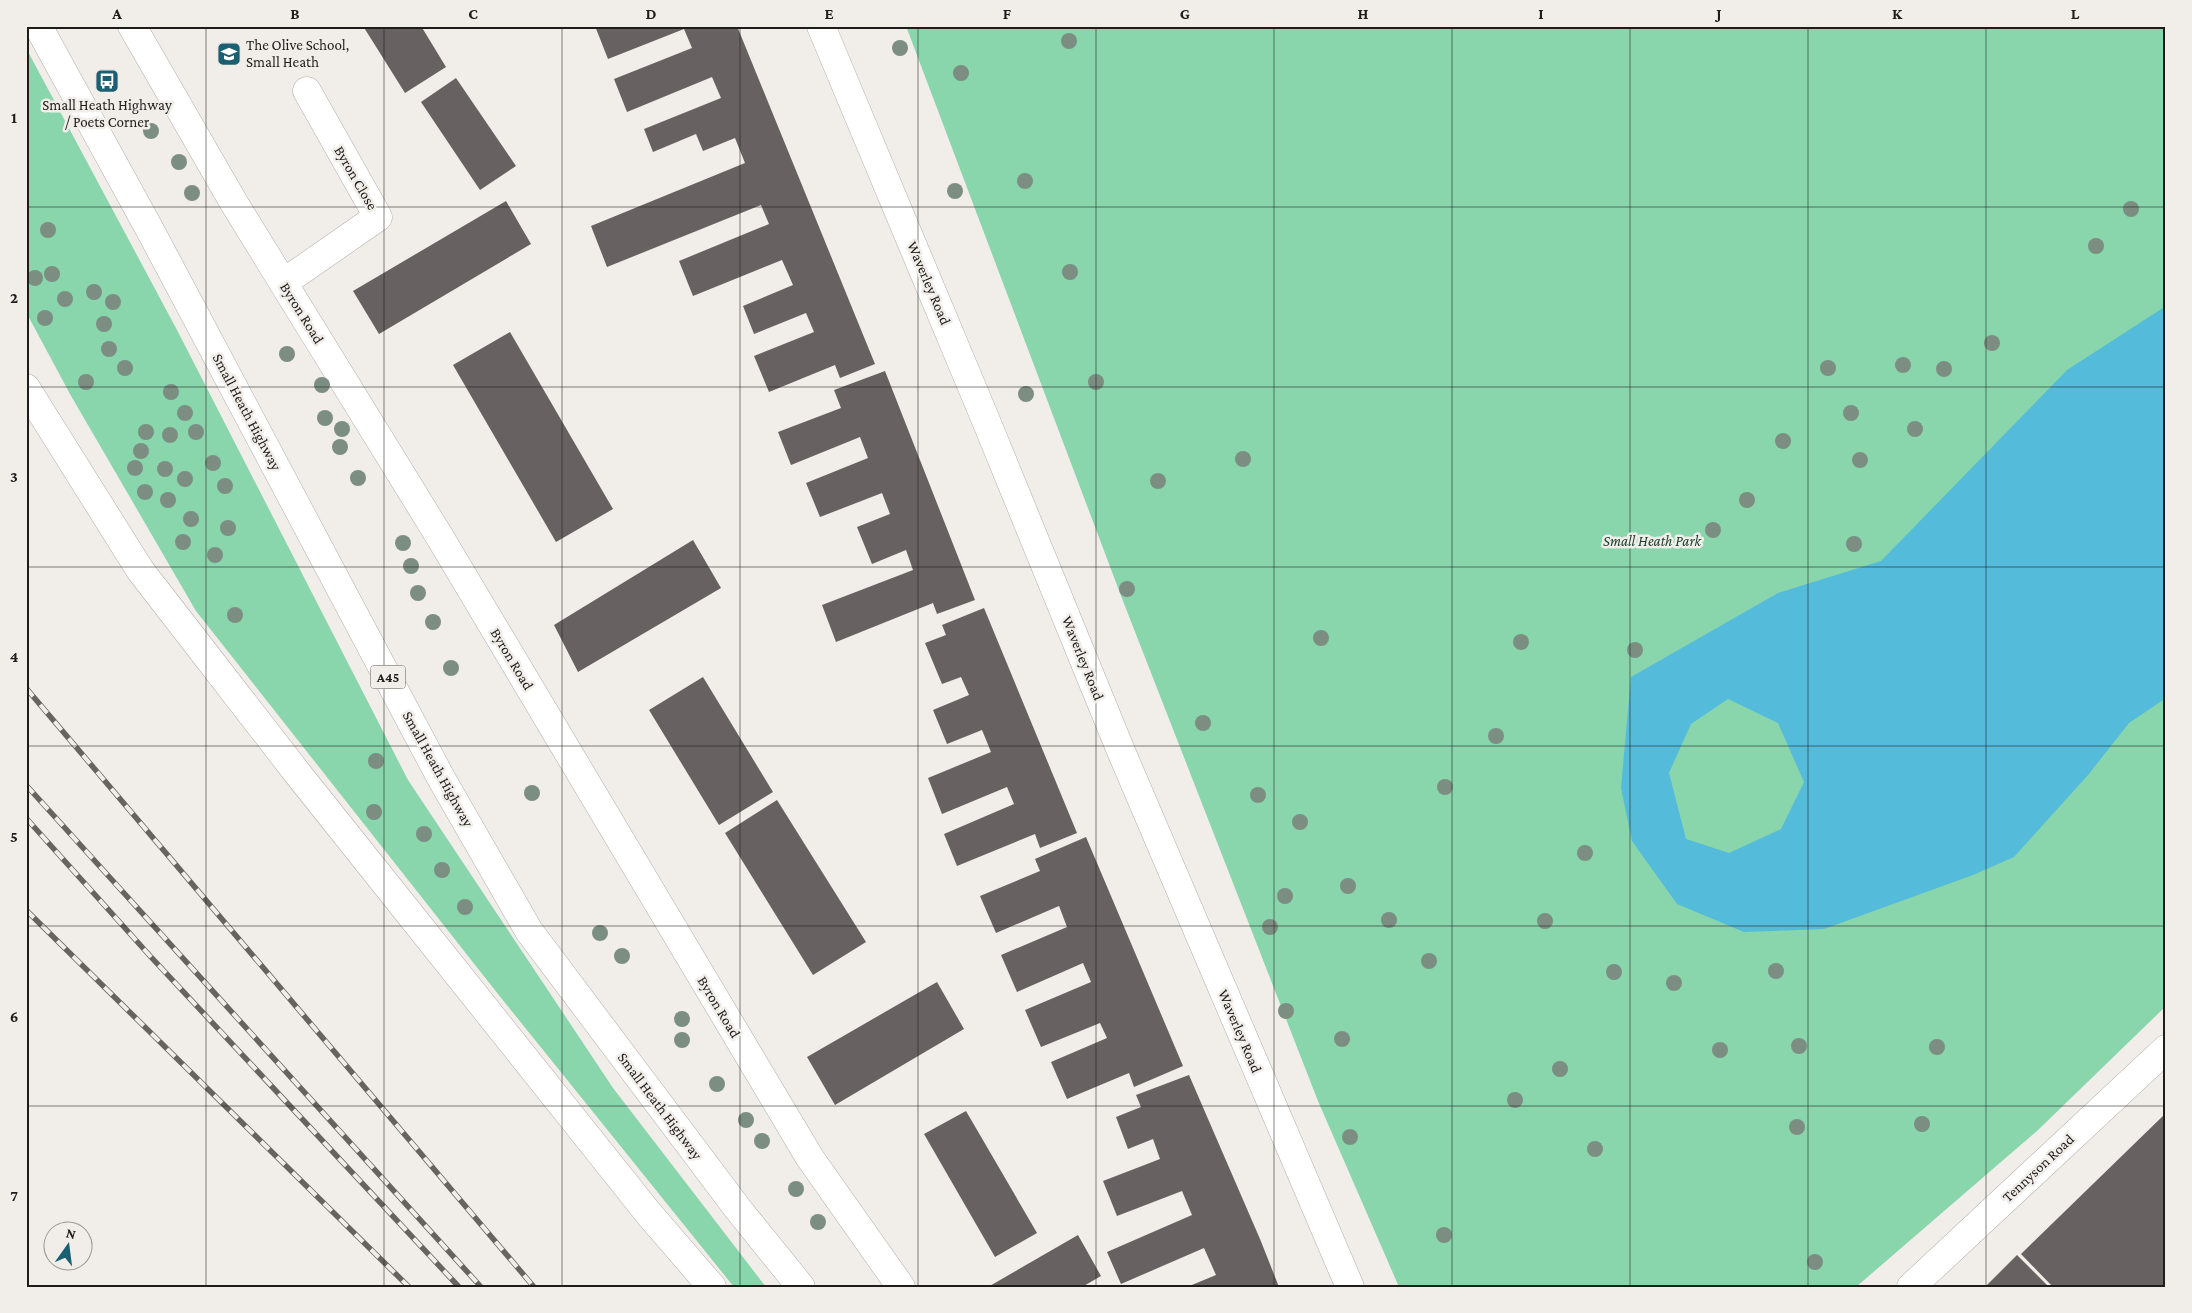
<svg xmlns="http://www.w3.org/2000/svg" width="2192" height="1313" font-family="'Crimson Pro',serif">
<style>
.green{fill:#89d5ac}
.water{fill:#54bbda;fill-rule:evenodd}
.building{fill:#676161}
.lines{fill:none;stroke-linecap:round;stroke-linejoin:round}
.minor-casing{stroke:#b2aeaa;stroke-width:29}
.highway-casing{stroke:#b2aeaa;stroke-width:29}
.minor{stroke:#fff;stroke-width:28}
.highway{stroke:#fff;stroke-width:28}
.rail-casing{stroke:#666461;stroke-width:5.5}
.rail{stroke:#f1ede8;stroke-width:4;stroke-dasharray:11;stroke-linecap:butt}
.tree{fill:#7c8e82}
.grid{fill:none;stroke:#1e1d1b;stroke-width:1;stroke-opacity:0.55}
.labels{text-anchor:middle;stroke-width:5;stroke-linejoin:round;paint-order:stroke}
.shield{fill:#f1ede8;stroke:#5d5b58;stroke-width:1}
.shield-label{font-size:14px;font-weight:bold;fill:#1e1d1b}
.poi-label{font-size:15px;fill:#1e1d1b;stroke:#f1ede8;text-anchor:start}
.street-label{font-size:15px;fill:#1e1d1b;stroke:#f1ede8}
.park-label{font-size:15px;font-style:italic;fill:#1c412e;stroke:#f1ede8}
.neatline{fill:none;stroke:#1e1d1b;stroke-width:2}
.grid-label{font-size:16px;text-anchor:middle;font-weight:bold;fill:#1e1d1b}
</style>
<rect width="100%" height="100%" fill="#f1ede8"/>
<path class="green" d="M906,26h1260v980l-129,125 -181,156h-457l-81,-186 -195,-500z
M26,48l151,282 231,450 205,308 153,199h-32l-236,-293 -302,-383 -126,-217 -44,-82z"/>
<path class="water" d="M2166,306v392l-37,25 -41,52 -74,82 -41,18 -149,54 -80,3 -67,-28 -45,-63 -11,-53 10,-111 147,-84 103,-32 186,-191zM1728,699l50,24 26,59 -23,47 -52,24 -43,-14 -17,-66 22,-49z"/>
<path class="building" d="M363,26h58l25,41 -41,26z
M595,26h142l138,338 -35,14 -5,-13 -66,27 -15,-36 60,-24 -8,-19 -52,21 -11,-28 50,-21 -11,-25 -89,36 -14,-35 90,-37 -8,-19 -154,62 -16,-41 154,-63 -10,-25 -32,13 -7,-17 -43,18 -9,-23 77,-31 -9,-21 -85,35 -13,-33 78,-31 -8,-19 -76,30z
M456,78l60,88 -36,24 -59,-88z
M506,201l25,43 -152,90 -26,-43z
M510,332l103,177 -57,33 -103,-177z
M885,371l90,229 -38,14 -4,-11 -97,39 -14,-37 91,-35 -7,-20 -34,14 -15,-37 33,-13 -8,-21 -62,24 -14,-34 62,-25 -8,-21 -69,28 -13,-33 63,-24 -7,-18z
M693,540l28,48 -143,84 -24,-47z
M984,608l93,225 -37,15 -5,-14 -78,32 -13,-32 70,-30 -7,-17 -65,27 -14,-36 63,-26 -9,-22 -35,14 -14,-34 36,-15 -8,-18 -19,7 -17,-41 21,-8 -4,-10z
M703,677l70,115 -54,33 -70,-115z
M777,800l89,142 -53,33 -88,-142z
M1086,837l97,229 -49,21 -5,-14 -62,26 -16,-37 56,-24 -7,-15 -59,24 -16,-37 66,-28 -8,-19 -66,29 -16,-37 66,-28 -8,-21 -63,27 -16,-37 60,-25 -5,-12z
M937,982l27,47 -129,76 -28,-48z
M1189,1075l71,164 19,48h-92l29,-12 -12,-27 -83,36 -14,-32 85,-37 -10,-24 -65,25 -14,-35 57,-22 -7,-20 -25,10 -12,-32 25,-10 -5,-12z
M966,1111l71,122 -42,24 -71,-123z
M2166,1113v174h-113l-32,-33z
M1078,1235l23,41 -19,11h-94z
M2017,1255l32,32h-64z"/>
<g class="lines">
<g class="minor-casing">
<path id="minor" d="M132,26l102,177 204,331 372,624 91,129
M821,26l166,397 134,328 229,536
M283,283l95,-66 -71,-126
M1911,1287l255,-238"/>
</g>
<g class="highway-casing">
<path id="highway" d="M38,26l112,204 291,548 88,153 209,278 63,78
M26,388l114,182 158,204 351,440 63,73"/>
</g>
<use href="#minor" class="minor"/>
<use href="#highway" class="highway"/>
<g class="rail-casing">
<path id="rail" d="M26,688l508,599
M26,785l455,502
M26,818l125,139 308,330
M26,910l383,377"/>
</g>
<use href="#rail" class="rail"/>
</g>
<g class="tree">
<circle cx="1069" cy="41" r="8"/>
<circle cx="900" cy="48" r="8"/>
<circle cx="961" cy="73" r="8"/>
<circle cx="151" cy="131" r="8"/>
<circle cx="179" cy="162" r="8"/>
<circle cx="1025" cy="181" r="8"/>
<circle cx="955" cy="191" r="8"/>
<circle cx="192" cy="193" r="8"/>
<circle cx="2131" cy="209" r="8"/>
<circle cx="48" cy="230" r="8"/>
<circle cx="2096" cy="246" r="8"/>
<circle cx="1070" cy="272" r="8"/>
<circle cx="52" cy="274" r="8"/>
<circle cx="35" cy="278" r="8"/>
<circle cx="94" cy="292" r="8"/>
<circle cx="65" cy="299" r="8"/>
<circle cx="113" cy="302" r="8"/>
<circle cx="45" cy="318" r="8"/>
<circle cx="104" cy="324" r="8"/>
<circle cx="1992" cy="343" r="8"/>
<circle cx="109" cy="349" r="8"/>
<circle cx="287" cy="354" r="8"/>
<circle cx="1903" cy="365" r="8"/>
<circle cx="125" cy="368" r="8"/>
<circle cx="1828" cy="368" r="8"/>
<circle cx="1944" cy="369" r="8"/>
<circle cx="86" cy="382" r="8"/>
<circle cx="1096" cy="382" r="8"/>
<circle cx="322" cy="385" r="8"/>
<circle cx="171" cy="392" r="8"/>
<circle cx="1026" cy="394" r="8"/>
<circle cx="185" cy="413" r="8"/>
<circle cx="1851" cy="413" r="8"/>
<circle cx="325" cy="418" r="8"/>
<circle cx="342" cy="429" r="8"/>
<circle cx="1915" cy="429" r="8"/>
<circle cx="146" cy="432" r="8"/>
<circle cx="196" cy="432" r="8"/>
<circle cx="170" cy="435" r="8"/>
<circle cx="1783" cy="441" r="8"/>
<circle cx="340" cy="447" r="8"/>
<circle cx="141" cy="451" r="8"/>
<circle cx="1243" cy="459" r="8"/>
<circle cx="1860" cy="460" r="8"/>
<circle cx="213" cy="463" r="8"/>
<circle cx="135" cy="468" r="8"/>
<circle cx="165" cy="469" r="8"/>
<circle cx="358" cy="478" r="8"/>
<circle cx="185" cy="479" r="8"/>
<circle cx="1158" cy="481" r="8"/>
<circle cx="225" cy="486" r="8"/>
<circle cx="145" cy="492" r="8"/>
<circle cx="168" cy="500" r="8"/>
<circle cx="1747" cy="500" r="8"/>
<circle cx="191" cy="519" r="8"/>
<circle cx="228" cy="528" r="8"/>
<circle cx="1713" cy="530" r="8"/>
<circle cx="183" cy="542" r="8"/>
<circle cx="403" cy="543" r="8"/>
<circle cx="1854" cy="544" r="8"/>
<circle cx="215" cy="555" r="8"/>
<circle cx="411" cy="566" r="8"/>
<circle cx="1127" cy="589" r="8"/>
<circle cx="418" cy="593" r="8"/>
<circle cx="235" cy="615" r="8"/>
<circle cx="433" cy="622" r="8"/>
<circle cx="1321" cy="638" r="8"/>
<circle cx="1521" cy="642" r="8"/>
<circle cx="1635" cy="650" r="8"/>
<circle cx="451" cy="668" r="8"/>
<circle cx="1203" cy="723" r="8"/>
<circle cx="1496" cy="736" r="8"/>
<circle cx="376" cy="761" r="8"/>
<circle cx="1445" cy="787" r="8"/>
<circle cx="532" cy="793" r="8"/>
<circle cx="1258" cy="795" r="8"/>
<circle cx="374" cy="812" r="8"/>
<circle cx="1300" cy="822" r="8"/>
<circle cx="424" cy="834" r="8"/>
<circle cx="1585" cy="853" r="8"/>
<circle cx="442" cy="870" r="8"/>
<circle cx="1348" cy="886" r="8"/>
<circle cx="1285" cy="896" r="8"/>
<circle cx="465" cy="907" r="8"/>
<circle cx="1389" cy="920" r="8"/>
<circle cx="1545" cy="921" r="8"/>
<circle cx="1270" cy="927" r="8"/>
<circle cx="600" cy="933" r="8"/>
<circle cx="622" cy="956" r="8"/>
<circle cx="1429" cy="961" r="8"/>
<circle cx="1776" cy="971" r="8"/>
<circle cx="1614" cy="972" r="8"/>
<circle cx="1674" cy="983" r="8"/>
<circle cx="1286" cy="1011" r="8"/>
<circle cx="682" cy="1019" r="8"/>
<circle cx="1342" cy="1039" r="8"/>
<circle cx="682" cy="1040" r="8"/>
<circle cx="1799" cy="1046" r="8"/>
<circle cx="1937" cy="1047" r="8"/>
<circle cx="1720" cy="1050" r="8"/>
<circle cx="1560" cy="1069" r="8"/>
<circle cx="717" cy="1084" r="8"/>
<circle cx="1515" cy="1100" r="8"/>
<circle cx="746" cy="1120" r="8"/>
<circle cx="1922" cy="1124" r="8"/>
<circle cx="1797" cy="1127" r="8"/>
<circle cx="1350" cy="1137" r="8"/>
<circle cx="762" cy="1141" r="8"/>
<circle cx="1595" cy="1149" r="8"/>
<circle cx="796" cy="1189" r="8"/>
<circle cx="818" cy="1222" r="8"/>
<circle cx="1444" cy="1235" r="8"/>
<circle cx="1815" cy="1262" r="8"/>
</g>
<path class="grid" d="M206,26v1261M384,26v1261M562,26v1261M740,26v1261M918,26v1261M1096,26v1261M1274,26v1261M1452,26v1261M1630,26v1261M1808,26v1261M1986,26v1261M26,207h2140M26,387h2140M26,567h2140M26,746h2140M26,926h2140M26,1106h2140"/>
<defs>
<g id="school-square" transform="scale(1.25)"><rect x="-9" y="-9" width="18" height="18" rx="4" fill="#1b5f72" stroke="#f1ede8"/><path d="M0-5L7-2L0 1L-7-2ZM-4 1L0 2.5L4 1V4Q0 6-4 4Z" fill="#fff"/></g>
<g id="bus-square" transform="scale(1.25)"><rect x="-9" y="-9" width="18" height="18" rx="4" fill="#1b5f72" stroke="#f1ede8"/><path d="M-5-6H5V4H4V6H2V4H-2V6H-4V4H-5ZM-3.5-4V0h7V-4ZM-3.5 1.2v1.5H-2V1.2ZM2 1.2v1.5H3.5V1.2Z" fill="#fff"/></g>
</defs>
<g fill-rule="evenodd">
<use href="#school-square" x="229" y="54"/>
<use href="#bus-square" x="107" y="81"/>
</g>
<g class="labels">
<rect class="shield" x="370.5" y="665.5" width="35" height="23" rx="4"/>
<g class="shield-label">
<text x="388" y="682">A45</text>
</g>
<g class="poi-label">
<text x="246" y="50">The Olive School,<tspan x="246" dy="17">Small Heath</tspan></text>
<text x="107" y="110" text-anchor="middle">Small Heath Highway<tspan x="107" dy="17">/ Poets Corner</tspan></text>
</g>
<g class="street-label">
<text transform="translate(356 178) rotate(60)" y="5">Byron Close</text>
<text transform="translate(929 283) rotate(67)" y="5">Waverley Road</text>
<text transform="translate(302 313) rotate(58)" y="5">Byron Road</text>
<text transform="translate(247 412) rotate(62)" y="5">Small Heath Highway</text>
<text transform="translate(1083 658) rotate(68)" y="5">Waverley Road</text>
<text transform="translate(512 659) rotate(59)" y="5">Byron Road</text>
<text transform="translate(438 769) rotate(61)" y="5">Small Heath Highway</text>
<text transform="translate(719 1007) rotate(59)" y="5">Byron Road</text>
<text transform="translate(1240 1031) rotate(67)" y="5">Waverley Road</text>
<text transform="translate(660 1106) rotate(53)" y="5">Small Heath Highway</text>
<text transform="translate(2038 1168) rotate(-43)" y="5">Tennyson Road</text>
</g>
<g class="park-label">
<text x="1652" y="546">Small Heath Park</text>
</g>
</g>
<rect width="2192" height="1313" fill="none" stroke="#f1ede8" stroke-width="55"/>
<g transform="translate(68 1246) rotate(14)"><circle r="24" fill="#f1ede8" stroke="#9d9a96"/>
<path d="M0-4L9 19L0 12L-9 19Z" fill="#1b5f72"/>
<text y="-8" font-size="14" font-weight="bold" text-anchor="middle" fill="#1e1d1b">N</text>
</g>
<rect x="28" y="28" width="2136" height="1258" class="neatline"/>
<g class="grid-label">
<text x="117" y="19">A</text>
<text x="295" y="19">B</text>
<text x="473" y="19">C</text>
<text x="651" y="19">D</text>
<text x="829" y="19">E</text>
<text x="1007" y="19">F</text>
<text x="1185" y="19">G</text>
<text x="1363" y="19">H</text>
<text x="1541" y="19">I</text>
<text x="1719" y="19">J</text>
<text x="1897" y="19">K</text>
<text x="2075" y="19">L</text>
<text x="14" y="123">1</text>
<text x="14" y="303">2</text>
<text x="14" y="482">3</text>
<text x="14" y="662">4</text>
<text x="14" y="842">5</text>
<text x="14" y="1022">6</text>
<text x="14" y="1201">7</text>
</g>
</svg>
